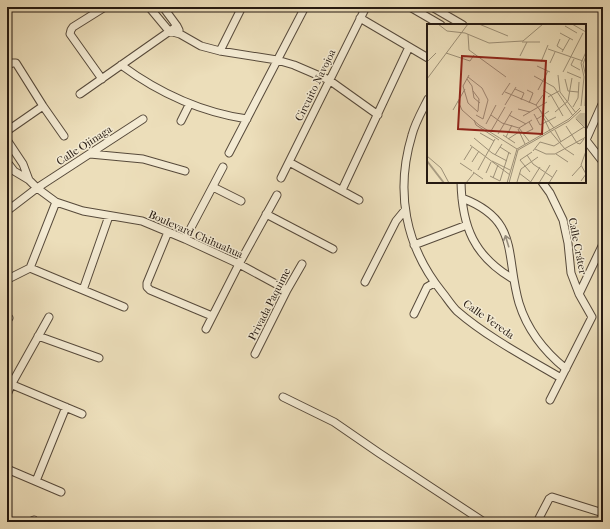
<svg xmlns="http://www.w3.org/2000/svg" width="610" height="529" font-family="'IM FELL French Canon',serif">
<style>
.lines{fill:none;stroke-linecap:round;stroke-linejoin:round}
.minor-casing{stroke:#574a3b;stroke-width:9}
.minor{stroke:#f3ead2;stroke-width:7}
.oneway{stroke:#968c7b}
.labels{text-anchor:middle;stroke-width:3;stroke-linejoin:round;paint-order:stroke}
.street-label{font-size:11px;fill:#251911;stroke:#f3ead2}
.inset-river{fill:none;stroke:#a89b81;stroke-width:2}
.inset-road{fill:none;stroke:#9c8f76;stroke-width:1}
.view{fill:#8f2418;fill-opacity:0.15;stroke:#8f2418;stroke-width:2}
.inset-edge{fill:none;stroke:#251911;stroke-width:2}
</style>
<rect width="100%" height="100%" fill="#ecdeba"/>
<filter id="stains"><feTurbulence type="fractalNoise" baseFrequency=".005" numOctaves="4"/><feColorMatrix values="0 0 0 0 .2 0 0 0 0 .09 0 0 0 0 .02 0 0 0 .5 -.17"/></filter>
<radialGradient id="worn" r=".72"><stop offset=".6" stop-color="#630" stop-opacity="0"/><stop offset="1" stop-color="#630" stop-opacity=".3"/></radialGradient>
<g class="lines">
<g class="minor-casing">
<path id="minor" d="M149,7l20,24 11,3 21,12 19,5 57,9 17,5 35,15 49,35
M163,7l14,19 2,4
M410,7l31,18
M432,7l31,18
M360,18l68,40
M220,51l22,-44
M121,65c38,28 79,47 126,54
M7,66l5,-3h4l27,43 21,30
M102,79l-32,-45 1,-4 2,-3 32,-20
M80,94l97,-68
M428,99c-6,12 -13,24 -16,36 -17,56 -7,111 30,157 5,6 9,13 15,19 30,26 70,47 104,67
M181,121l8,-16
M7,131l36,-25
M585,139l18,23
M7,140l16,24 6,16
M586,140l17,-38
M229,153l76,-146
M90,154l53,5 42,12
M7,162l7,9 15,9 8,8 19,14 27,9 59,10 43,18 54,25 48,26
M289,162l70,38
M281,178l85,-171
M461,182c1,45 13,74 52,97
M542,182l8,11 13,27 5,23 3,30 8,21 13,23 -42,83
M213,187l28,14
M342,190l67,-143
M462,198c58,22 43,56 57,105 8,26 26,49 47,66
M7,211l30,-23 106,-69
M266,214l67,35
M109,216l-26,74 41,17
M168,232l-21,51v4l3,3 62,26
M185,239l38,-72
M414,245l53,-20
M30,268l53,22
M8,279l22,-11 26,-66
M365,282l31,-61 9,-11
M579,294l24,-50
M414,314l13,-27 7,-4
M7,317l2,1
M206,329l33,-65 38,-69
M38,336l61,22
M255,354l32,-64 15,-26
M8,383l74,31
M7,395l4,-10 38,-68
M283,397l51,25 45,31 105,69
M7,469l54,23
M36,481l30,-74
M30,522l4,-2
M537,522l12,-23 3,-2 51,16"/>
</g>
<use href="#minor" class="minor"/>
</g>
<defs><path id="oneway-shaft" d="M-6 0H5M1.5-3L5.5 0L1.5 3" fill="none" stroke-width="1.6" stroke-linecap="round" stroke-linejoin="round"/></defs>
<use class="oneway" href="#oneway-shaft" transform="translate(507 241) rotate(-107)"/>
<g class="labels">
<g class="street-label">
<text transform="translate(315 85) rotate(-64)" y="4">Circuito Navojoa</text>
<text transform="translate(84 145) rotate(-33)" y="4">Calle Ojinaga</text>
<text transform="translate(196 234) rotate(24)" y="4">Boulevard Chihuahua</text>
<text transform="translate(578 246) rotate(79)" y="4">Calle Cráter</text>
<text transform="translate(269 304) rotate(-63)" y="4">Privada Paquime</text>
<text transform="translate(489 319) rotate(35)" y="4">Calle Vereda</text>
</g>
</g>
<g transform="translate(427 24)">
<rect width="159" height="159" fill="#ecdeba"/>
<path d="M153,89h6v15l-11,-10z" fill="#cabd9d"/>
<path class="inset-river" d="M0,137l17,22"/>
<path class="inset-road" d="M11,0l9,7 18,2 24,10 34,-2 20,-17M52,0l29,12M145,0l14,8M138,2l12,7M133,9l13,7M41,10l1,16 37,27M133,15l-3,7 6,4M95,18h18M121,25l35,12M135,28l8,-14M19,29l24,8 4,-6M93,32l7,-14M159,32l-3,8 3,13M147,35l-3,6 9,5M0,38l9,-9M114,38l7,-17M123,39l5,-11M110,42l13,6M136,48l20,-39M140,48l14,6M42,51l-6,11 5,17 10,9M131,51l2,17 16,21M107,52l20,11 19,29M41,53l14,11 6,12 -5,19 -7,-4M0,55l41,-55M40,55l5,7 2,12 6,5M138,55l3,12 10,1M88,65l9,4 -3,7M100,66l6,3 -4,10M111,66l10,-19M116,66l8,5 12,21M46,67l6,8 -1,12M78,68l31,13 18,23M75,71l8,-12M121,73l11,-6M31,77l4,9 17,15 38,24M78,81l11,-18M109,81l7,-10M154,82l3,-29 -3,-14 5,-11M158,82l1,-24M146,83l5,-9 1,-16M91,85l12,3M26,86l12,-21M113,86l10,21 15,18 9,6M128,88l13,-11 4,-23M107,90l6,11 16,-8M64,91l11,8 17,5 10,13M82,91l17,9M96,92l24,-14M110,95l12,-8M149,95l10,10M47,96l2,5 23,15M59,100l10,-19M139,102l11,17 3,1 4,-5M92,104l13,-8M91,105l7,15M128,106l6,12M64,107l14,-24M53,109l14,8M71,110l14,-23M96,110l10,-5 -4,-7M76,111l12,8M79,113l6,-12M47,114l18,15 15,8M81,115l11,-7M43,121l40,30M73,123l11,7M108,125l11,5h9l31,-17M106,127l7,-9 14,4 30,-19M129,130l12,8M68,131l7,-11M100,131l6,9 19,13M0,132l14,12 8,15M37,136l8,-13M65,137l18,9M45,138l7,-11M33,139l12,8M51,146l17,-31M46,148l10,7M103,148l-10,-12 12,-8M59,149l5,-11M92,149l13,10M63,152l10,5 9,-29M145,152l9,-10M66,154l5,-13M154,157l5,-7 -5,-9 5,-14M90,158l4,-13 17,-12M39,159l8,-10M80,159l10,-34 52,-30 11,-11M82,159l9,-33 51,-29 12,-11M103,159l10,-16M112,159l11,-18M122,159l8,-13"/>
<path class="view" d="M35,32l84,5 -4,73 -84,-5z"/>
<rect width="159" height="159" class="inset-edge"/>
</g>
<rect width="610" height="529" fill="none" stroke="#ecdeba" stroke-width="24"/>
<rect x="8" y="8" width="594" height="513" fill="none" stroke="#251911" stroke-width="2"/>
<rect x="12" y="12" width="586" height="505" fill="none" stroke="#251911"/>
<rect width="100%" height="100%" filter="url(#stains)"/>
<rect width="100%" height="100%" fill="url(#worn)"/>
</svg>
